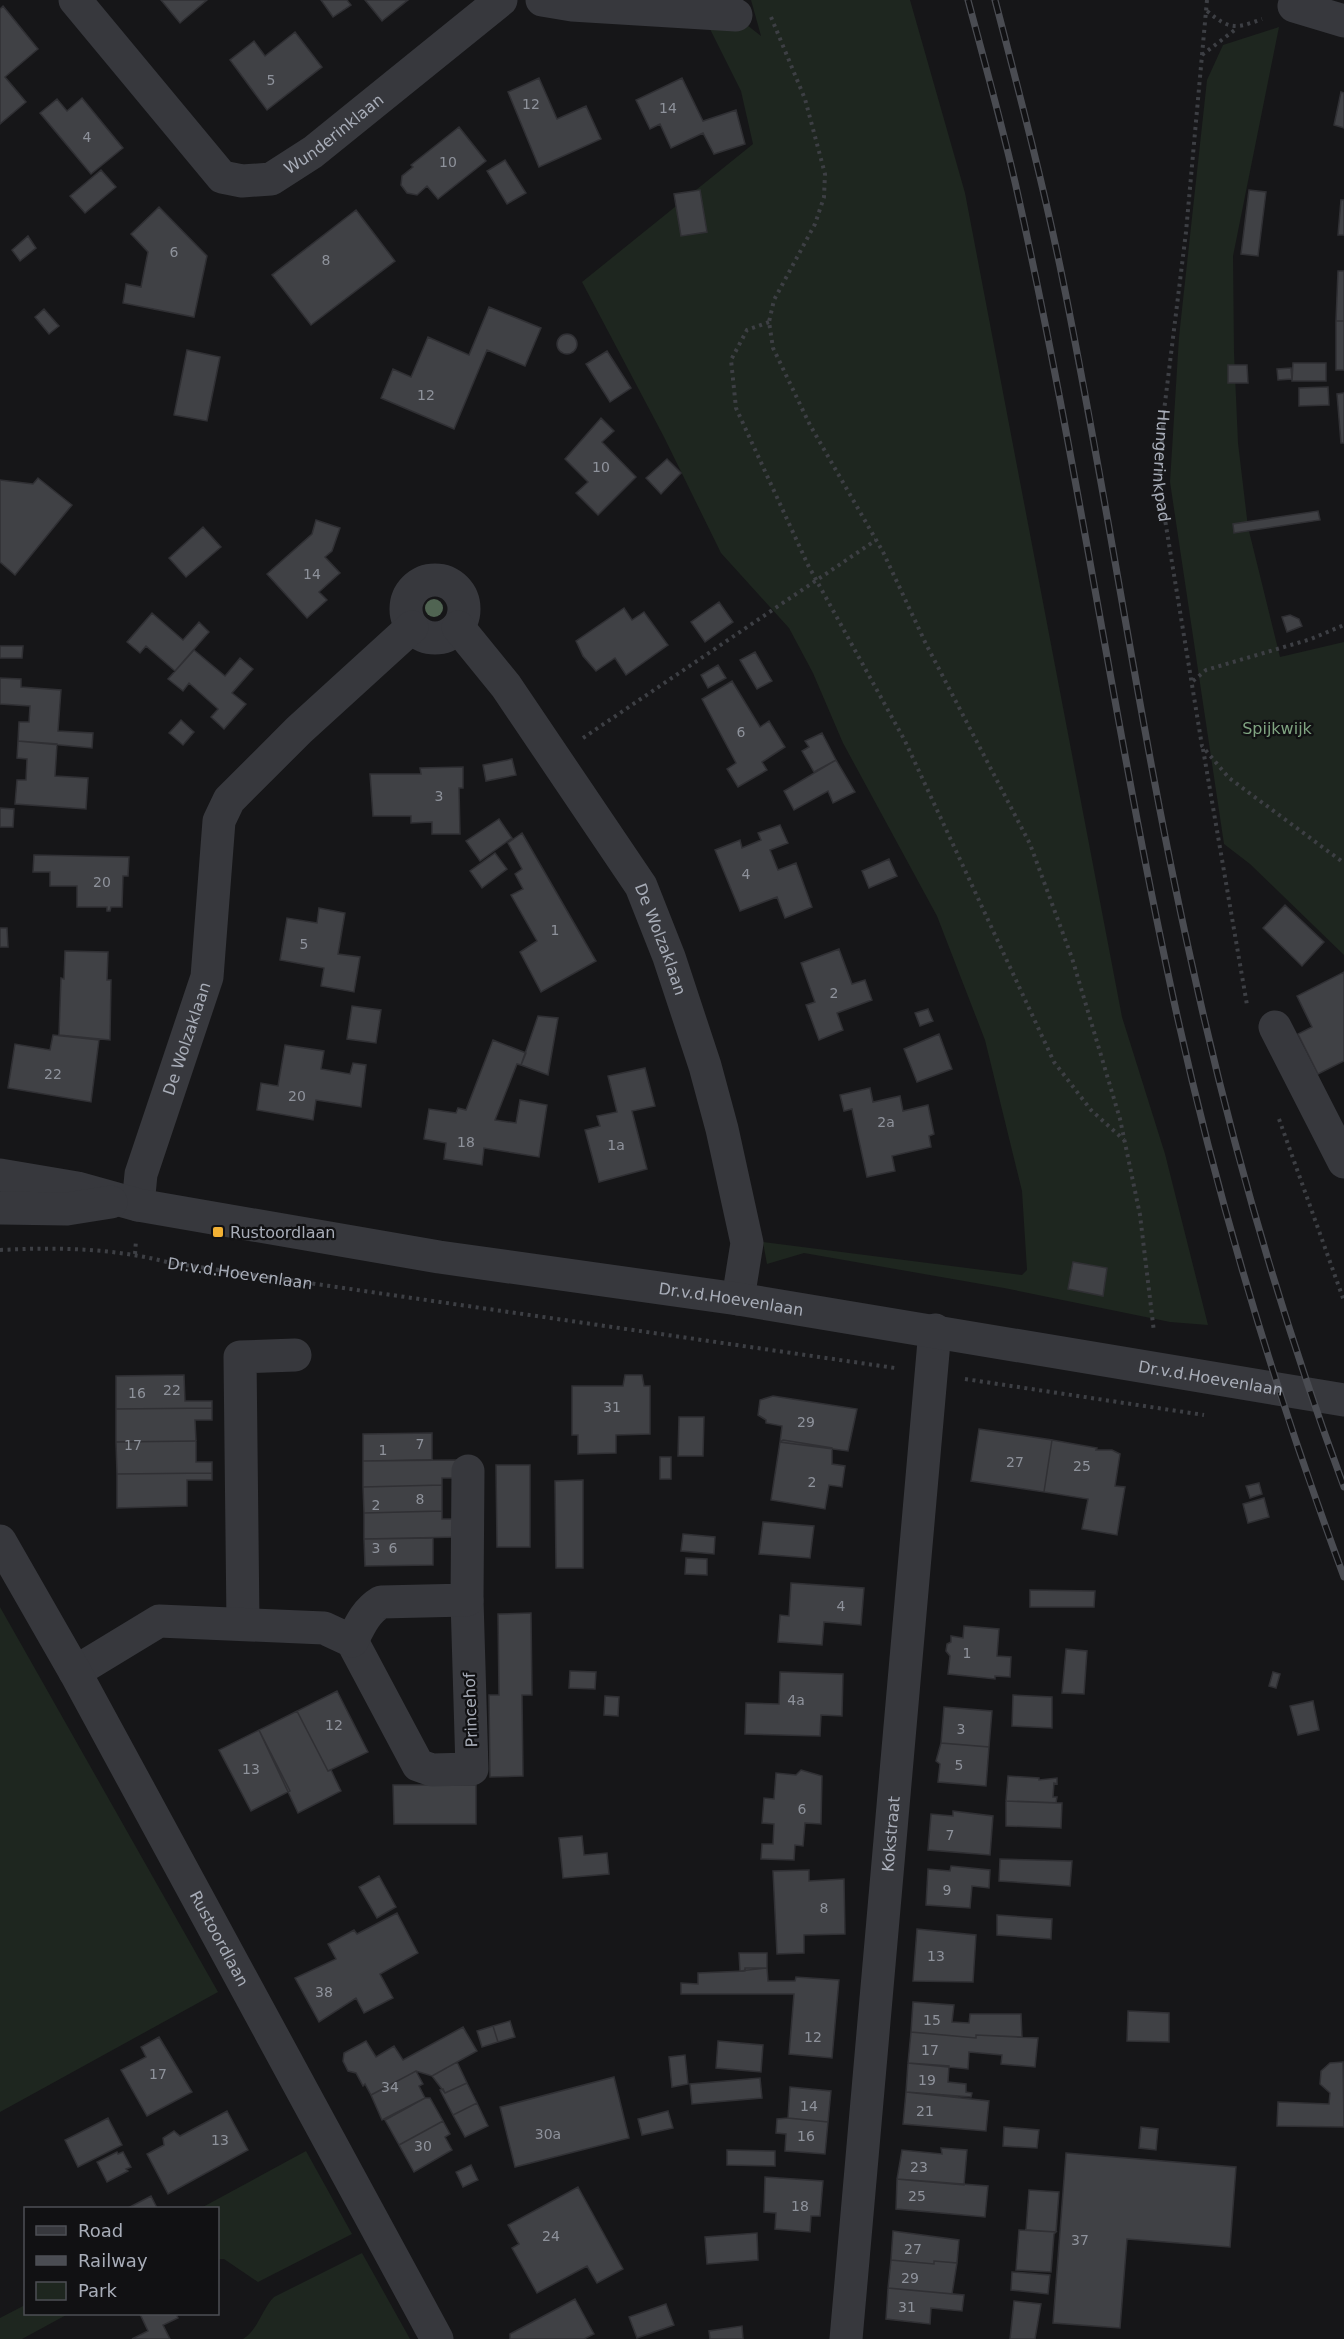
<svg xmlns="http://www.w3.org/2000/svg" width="1344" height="2339" font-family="'DejaVu Sans',sans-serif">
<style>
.green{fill:#1e261f}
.building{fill:#404145;stroke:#303034;stroke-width:1.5}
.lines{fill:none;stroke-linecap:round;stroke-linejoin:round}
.path{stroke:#3d3f44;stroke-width:4;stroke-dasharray:3 4.5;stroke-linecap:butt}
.minor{stroke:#37383d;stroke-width:33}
.tertiary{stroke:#37383d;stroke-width:33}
.rail-casing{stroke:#4a4c52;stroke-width:7}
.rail{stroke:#111113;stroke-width:4.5;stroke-dasharray:14;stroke-linecap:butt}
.tree{fill:#506452}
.poi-dot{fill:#f2b134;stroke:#111113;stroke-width:2}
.labels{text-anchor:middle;stroke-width:4.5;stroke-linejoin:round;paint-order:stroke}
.number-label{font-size:14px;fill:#8e929b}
.street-label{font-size:16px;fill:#a8adb8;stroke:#111113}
.park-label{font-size:16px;fill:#7fa381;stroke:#111113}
.poi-label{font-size:16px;fill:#a8adb8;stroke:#111113;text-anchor:start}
</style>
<rect width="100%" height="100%" fill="#161618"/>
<path class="green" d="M751,0h159l55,193 157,824 43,137 43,171 -38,-3 -166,-34 -200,-35 -37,11 -4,-22 259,33 5,-5 -5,-79 -37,-151 -48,-124 -94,-173 -30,-70 -24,-45 -68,-75 -57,-116 -82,-155 171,-138 -12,-53 -35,-70 41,4 14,11z
M1279,27l-46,229 1,96 4,91 10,84 32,130 64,-15v313l-94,-91 -26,-20 -54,-362 9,-145 28,-257 16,-35z
M0,1607l218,385 -218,120z
M306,2151l46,83 -94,48 -34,-23h-6v-51h-17z
M362,2253l48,86h-167c15,-9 19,-30 31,-42z
M25,2305l1,9h42l-46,25h-22v-21z"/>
<path class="building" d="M161,0h46l-27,23z
M321,0h26l4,5 -18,12z
M365,0h43l-26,21z
M3,6l35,43 -33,28 21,25 -26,22v-115z
M295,32l27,35 -55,43 -37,-50 24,-19 11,15z
M539,78l18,41 29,-13 15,33 -62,28 -31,-75z
M682,78l21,43 33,-11 9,34 -31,10 -11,-21 -32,15 -11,-24 -10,5 -14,-29z
M1341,92l3,1v35l-10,-3z
M82,98l41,50 -32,26 -51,-61 17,-14 10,12z
M459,127l27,34 -48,38 -11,-13 -10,9 -10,-2 -6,-8 1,-9 11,-9 -2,-2z
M505,160l21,33 -19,11 -20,-33z
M101,170l15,17 -31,26 -15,-17z
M700,190l7,42 -26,4 -7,-42z
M1249,190l17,2 -8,64 -17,-2z
M1341,200h3v35h-6z
M159,207l48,49 -13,61 -71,-14 3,-19 15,3 7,-35 -17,-18z
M356,210l39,51 -84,64 -39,-50z
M28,236l8,12 -16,13 -8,-11z
M1338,271h6v50h-8z
M489,307l52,21 -16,38 -38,-16 -33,79 -73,-31 12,-29 18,8 17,-40 41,18z
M44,309l15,17 -10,8 -14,-17z
M1336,321h8v49h-8z
M557 344a10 10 0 1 1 20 0a10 10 0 1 1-20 0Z
M187,350l33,7 -13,64 -33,-6z
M607,351l24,37 -21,14 -24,-38z
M1293,363h33v18h-34z
M1228,365h19l1,18h-20z
M1291,368l1,11 -14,1 -1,-11z
M1328,387l1,18 -30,1v-18z
M1344,393v50h-3l-4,-49z
M601,418l13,13 -12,11 34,35 -38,38 -22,-22 12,-11 -23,-23z
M667,459l14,14 -20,21 -15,-16z
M38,478l34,27 -57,70 -15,-13v-82l33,4z
M1318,511l2,9 -86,13 -1,-9z
M316,520l24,8 -8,23 -7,6 15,16 -21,19 8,8 -20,18 -40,-44 45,-40z
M203,527l18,20 -35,30 -17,-19z
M719,602l14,20 -28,20 -14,-20z
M624,608l8,12 12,-8 24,33 -42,30 -11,-17 -19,13 -13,-15 -7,-15z
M152,613l31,27 16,-18 10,10 -34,39 -29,-25 -6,7 -13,-11z
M1290,615l9,4 3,7 -15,6 -5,-15z
M0,646h23l-1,12h-22z
M194,650l31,26 15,-18 13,11 -21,24 14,11 -22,25 -13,-12 7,-8 -29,-26 -6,8 -15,-12z
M755,652l17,29 -15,8 -17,-29z
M718,665l8,13 -18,10 -7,-13z
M0,678l21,1v8l40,3 -3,41 35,2 -1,15 -74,-7 1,-19h10l1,-16 -30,-2z
M732,681l28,46 9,-6 16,26 -23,15 5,8 -29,17 -11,-18 9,-6 -34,-64z
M181,720l13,12 -11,13 -14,-12z
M822,733l14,27 -22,12 -12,-21 7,-4 -4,-6z
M18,741l39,3 -2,32 33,2 -2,31 -71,-5 2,-24h9l1,-21 -10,-1z
M512,759l4,16 -30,6 -3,-16z
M836,760l19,32 -22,11 -5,-12 -34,19 -10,-19z
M463,767v21h-4l1,46h-28v-12l-21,1v-7h-38l-3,-42h51l-1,-6z
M0,808l14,1 -1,18h-13z
M499,819l13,19 -32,23 -14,-20z
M780,825l8,18 -18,7 8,20 18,-7 16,44 -27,11 -8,-21 -37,14 -25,-61 25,-10 2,8 19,-8 -3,-7z
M522,833l74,128 -55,31 -21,-40 17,-11 -26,-46 12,-6 -8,-15 7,-5 -14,-26z
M495,853l12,16 -25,19 -12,-17z
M34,855l95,2 -1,19h-5l-1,31h-11l-1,4h-3v-4h-30v-21h-27v-14h-17z
M889,859l8,17 -28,12 -7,-17z
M1285,905l39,37 -22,24 -39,-38z
M319,908l26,5 -7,41 22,3 -6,35 -33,-6 3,-18 -44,-8 7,-42 30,5z
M0,928h7l1,19h-8z
M839,949l13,35 13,-4 7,20 -35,13 6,17 -24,10 -13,-35 9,-3 -14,-39z
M65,951l43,1 -1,28h4l-1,60 -51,-5 2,-57 3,1z
M1344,972v89l-26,13 -20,-40 14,-7 -15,-31z
M352,1006l29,4 -5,33 -29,-4z
M928,1009l5,12 -13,5 -5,-13z
M538,1016l20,2 -10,57 -27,-10z
M939,1034l13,35 -35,13 -13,-33z
M53,1035l46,5 -8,62 -83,-14 7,-44 35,6z
M493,1040l33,13 -5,12 -4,-1 -22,56 21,3 4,-23 27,5 -8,52 -55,-9 -2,17 -38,-6 2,-16 -22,-4 5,-30 27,4 2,-5 8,2z
M285,1045l39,6 -3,18 29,5 3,-11 13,2 -5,42 -45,-7 -3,20 -56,-10 4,-27 17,3z
M645,1068l10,38 -23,5 15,58 -48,13 -14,-52 15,-4 -3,-10 20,-4 -9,-36z
M870,1088l3,14 27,-6 3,15 25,-6 6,29 -5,2 2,11 -39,9 3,15 -28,6 -15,-68 -8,2 -4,-16z
M1073,1262l34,6 -4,28 -35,-7z
M184,1375l1,26h27v7l-96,1v-33z
M625,1375h17l2,11h6v48l-34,1v18l-38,1v-19h-6v-49h51z
M773,1396l84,13 -9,42 -68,-9 2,-16 -16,-3v-3l-8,-5 2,-15z
M212,1408v12h-17l1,21 -80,1v-33z
M679,1417h25l-1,39h-25z
M979,1429l73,11 -8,52 -73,-11z
M432,1433v27l-69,1v-27z
M783,1440l49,8v16l13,2 -3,21 -13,-2 -4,24 -54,-9 9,-58z
M1052,1440l45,8 -1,2h16l8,4 -5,32 10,1 -8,48 -35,-6 6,-30 -44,-7z
M196,1441v21h16v11l-95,1 -1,-32z
M660,1457h11v22h-11z
M457,1460v18h-15v7l-79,2v-26z
M496,1465h34v82h-33z
M212,1473v7h-25v26l-70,2v-34z
M583,1480v88h-27l-1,-87z
M1259,1483l3,11 -12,4 -4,-12z
M442,1485v26l-78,2 -1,-26z
M1264,1498l5,19 -21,6 -5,-19z
M442,1511v8h16v18l-94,2v-26z
M763,1522l51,4 -4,32 -51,-4z
M683,1534l32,3 -1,17 -33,-3z
M433,1538v27l-68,1 -1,-27z
M686,1558l21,1v16l-22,-1z
M791,1583l73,5 -3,37 -37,-3 -2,23 -44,-3 2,-27 9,1z
M1030,1590l65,1 -1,16h-64z
M531,1613l1,82h-10l1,81 -33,1 -1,-82h10l-1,-81z
M964,1626l35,3 -2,27 14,1 -1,20 -15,-1v3l-47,-5 2,-18 -4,-5 1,-7 4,-2v-6l12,2z
M1066,1649l21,2 -3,43 -22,-1z
M570,1671l26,1 -1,17 -26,-1z
M780,1672l63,2 -1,42 -21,-1 -1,21 -75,-2 1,-31 33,1z
M1273,1672l7,2 -4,14 -7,-2z
M337,1691l31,61 -40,19 -31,-60z
M1013,1695l39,2v31l-40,-2z
M605,1696l14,1 -1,19 -14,-1z
M1313,1701l6,29 -21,5 -8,-29z
M944,1707l48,4 -3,36 -48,-4z
M297,1711l31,60 3,-1 10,21 -43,22 -39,-83z
M259,1730l31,61 -39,20 -32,-61z
M941,1743l48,4 -3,39 -48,-4 2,-18 -4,-3z
M801,1770l21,6 -1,48 -16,-1 -2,23 -8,-1 -1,15 -33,-1 1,-15h11l1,-20 -12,-1 2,-25 10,1 2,-26 20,2z
M1008,1776l31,2v2l18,-2v6l-3,-1 -1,14h4l-1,6 -50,-2z
M393,1785h83v39h-82z
M1006,1801l56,2 -1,25 -55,-2z
M953,1811l40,5 -3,39 -62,-5 3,-36 22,2z
M582,1836l2,19 23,-2 2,21 -46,4 -4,-40z
M1000,1859l72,2 -2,25 -71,-5z
M951,1866l39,4 -1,18 -17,-2 -2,22 -44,-3 2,-36 22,2z
M809,1870v11l35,-2 1,55 -41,1v18l-27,1 -4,-83z
M379,1876l17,31 -19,11 -18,-31z
M397,1913l21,40 -38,21 13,24 -29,15 -8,-15 -37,24 -24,-44 41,-19 -8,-15 26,-14 3,4z
M997,1915l55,4 -1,20 -54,-4z
M917,1929l59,6 -3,47 -60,-1z
M739,1953h28v15l-27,3z
M745,1968h22l1,13h27l1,-4 43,3 -7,78 -43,-4 5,-60h-113v-11l17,1v-11l47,-2z
M913,2002l41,3 -2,17 17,1 1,-9h51l1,23 -46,-2v3l-65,-6z
M1128,2011l41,2v29l-42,-1z
M510,2021l5,16 -17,5 -5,-16z
M493,2026l5,16 -16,5 -5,-16z
M463,2027l14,24 -45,25 -16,-5 -45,24 -6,-11 -2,2 -7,-13 -8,-2 -5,-10 1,-8 22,-12 10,16 18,-11 9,14z
M911,2032l65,6v-3l62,3 -3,29 -34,-3 1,-9 -33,-3 -1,17 -60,-6z
M159,2037l33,55 -45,24 -26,-46 25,-13 -5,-10z
M718,2041l45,4 -2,27 -45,-4z
M685,2055l3,29 -16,3 -3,-30z
M457,2062l10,21 -22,10 -13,-17z
M1343,2062l1,65 -67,-1 1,-24 51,2 1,-11 -10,-9 1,-13 9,-8z
M908,2063l41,3 -1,16 18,2v8l6,1 -1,4 -65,-5z
M416,2071l7,13 -4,2 6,12 -43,22 -11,-25z
M614,2077l15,61 -114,29 -15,-60z
M760,2078l2,20 -70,6 -2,-20z
M467,2083l10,20 -24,12 -13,-25 3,-1 2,4z
M790,2087l41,4 -3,31 -40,-4z
M906,2092l83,9 -3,30 -83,-7z
M425,2098h5l13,23 -44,24 -14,-25z
M477,2103l11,23 -23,11 -12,-22z
M227,2111l21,39 -80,44 -21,-40 17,-9 -1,-7 11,-7 6,5z
M668,2111l5,17 -31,7 -4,-16z
M108,2118l14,27 -44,22 -13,-27z
M788,2118l40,4 -3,32 -40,-3 1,-17 -10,-1 1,-14z
M443,2121l7,13 -5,3 7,13 -38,22 -15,-27z
M1004,2127l35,3 -2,18 -34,-2z
M1141,2127l17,2 -2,21 -17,-2z
M941,2148l26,2 -3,35 -67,-6 5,-29 40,4z
M727,2150l48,1v15l-48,-1z
M117,2152l1,2 5,-2 8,15 -5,2 2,2 -21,11 -10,-20z
M1066,2153l170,14 -6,80 -103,-8 -7,89 -67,-5z
M471,2165l7,15 -15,7 -7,-15z
M765,2177l58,4 -3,35h-9l-1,16 -35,-3 1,-16 -12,-1z
M897,2179l91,7 -3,31 -89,-8z
M578,2187l45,82 -26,14 -10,-17 -50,27 -25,-45 7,-4 -11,-19z
M1029,2190l30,2 -3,40 -30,-2z
M151,2196l6,12h-29z
M1019,2230l37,2 -2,2 -3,38 -35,-2z
M893,2231l66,9 -2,23 -23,-2v3l-43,-4z
M757,2233l1,27 -51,4 -2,-27z
M891,2260l43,4v-3l23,2 -5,31 -64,-6z
M1012,2272l38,3 -2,19 -37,-4z
M888,2288l76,7 -2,16 -31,-3 -1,16 -44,-5z
M575,2299l19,35 -10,5h-74v-5z
M1014,2301l27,3 -6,35h-25z
M666,2304l8,21 -37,13 -8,-21z
M140,2314h36l2,4 -15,7 7,14h-38l16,-8z
M742,2326l1,13h-33l-1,-8z"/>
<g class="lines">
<g class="path">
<path id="s1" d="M1207,0l-21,232 -22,179 -5,72 43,263 27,32 115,85"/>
<path d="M1207,11c23,19 28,18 55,8"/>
<path d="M771,17l34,82 20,75 -1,23 -9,27 -41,76 -5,22 4,26 37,77 73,127 43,92 104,200 42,114 48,161 20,96 14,117"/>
<path d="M1202,55l34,-26"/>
<path d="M769,322l-22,8 -16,30 5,48 72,157 97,176 149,321 37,48 33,30"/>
<path d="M1193,681l13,-11 105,-31 33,-14"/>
<path d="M583,738l293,-198"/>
<path d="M1203,749l44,256"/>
<path d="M1279,1119l65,182"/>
<path id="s2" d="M0,1250c58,-3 114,-2 171,13l724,105"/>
<path d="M135,1254l1,-14"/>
<path d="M965,1379l239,36"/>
</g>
<g class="minor">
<path id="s3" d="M75,0l147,177 20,4 29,-2 42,-27 188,-152"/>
<path d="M542,0l30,5 164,10"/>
<path d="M1294,6l50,15"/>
<circle cx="435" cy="609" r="29"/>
<path id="s4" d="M458,627l48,59 135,200 28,71 36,109 17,63 25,114 -9,56"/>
<path d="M1275,1027l69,135"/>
<path id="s5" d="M138,1205l3,-31 66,-197 12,-156 10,-21 70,-70 113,-103"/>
<path d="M243,1623l-3,-266 55,-2"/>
<path d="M352,1641l66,124 14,5 40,-1 -5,-169"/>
<path d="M75,1672l84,-51 165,7 28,13c8,-16 14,-30 29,-39l86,-2 1,-129"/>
<path id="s6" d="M846,2339l89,-1009"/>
</g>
<g class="tertiary">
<path id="s7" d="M0,1175l77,13 61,17 301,52 299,42 606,101"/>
<path d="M0,1208l67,1 44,-7"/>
<path id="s8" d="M0,1541l75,131 362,667"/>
</g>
<g class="rail-casing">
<path id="rail" d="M968,0c16,60 33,121 47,182 60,265 98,535 155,801 43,202 102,400 174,594
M995,0c24,92 48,183 67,276 48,234 80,470 133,702 38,172 88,344 149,509"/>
</g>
<use href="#rail" class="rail"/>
</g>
<circle class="tree" cx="434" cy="608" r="9"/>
<rect class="poi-dot" x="212" y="1226" width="12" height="12" rx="3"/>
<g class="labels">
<g class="number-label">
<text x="271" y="85">5</text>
<text x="531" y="109">12</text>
<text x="668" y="113">14</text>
<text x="87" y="142">4</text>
<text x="448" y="167">10</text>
<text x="174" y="257">6</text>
<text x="326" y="265">8</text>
<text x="426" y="400">12</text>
<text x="601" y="472">10</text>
<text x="312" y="579">14</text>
<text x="741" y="737">6</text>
<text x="439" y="801">3</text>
<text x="746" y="879">4</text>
<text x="102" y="887">20</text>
<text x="555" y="935">1</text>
<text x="304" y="949">5</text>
<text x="834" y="998">2</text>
<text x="53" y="1079">22</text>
<text x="297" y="1101">20</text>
<text x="886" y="1127">2a</text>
<text x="466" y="1147">18</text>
<text x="616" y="1150">1a</text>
<text x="172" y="1395">22</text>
<text x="137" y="1398">16</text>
<text x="612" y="1412">31</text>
<text x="806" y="1427">29</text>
<text x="420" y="1449">7</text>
<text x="133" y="1450">17</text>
<text x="383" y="1455">1</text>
<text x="1015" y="1467">27</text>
<text x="1082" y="1471">25</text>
<text x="812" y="1487">2</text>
<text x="420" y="1504">8</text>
<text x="376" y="1510">2</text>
<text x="376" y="1553">3</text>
<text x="393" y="1553">6</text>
<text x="841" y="1611">4</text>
<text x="967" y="1658">1</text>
<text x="796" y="1705">4a</text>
<text x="334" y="1730">12</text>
<text x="961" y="1734">3</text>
<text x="959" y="1770">5</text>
<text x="251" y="1774">13</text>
<text x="802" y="1814">6</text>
<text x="950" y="1840">7</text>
<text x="947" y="1895">9</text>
<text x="824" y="1913">8</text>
<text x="936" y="1961">13</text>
<text x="324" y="1997">38</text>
<text x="932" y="2025">15</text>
<text x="813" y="2042">12</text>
<text x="930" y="2055">17</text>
<text x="158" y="2079">17</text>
<text x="927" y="2085">19</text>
<text x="390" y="2092">34</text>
<text x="809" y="2111">14</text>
<text x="925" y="2116">21</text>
<text x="548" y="2139">30a</text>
<text x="806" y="2141">16</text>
<text x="220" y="2145">13</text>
<text x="423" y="2151">30</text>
<text x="919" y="2172">23</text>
<text x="917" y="2201">25</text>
<text x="800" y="2211">18</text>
<text x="551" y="2241">24</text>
<text x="1080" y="2245">37</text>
<text x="913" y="2254">27</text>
<text x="910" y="2283">29</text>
<text x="907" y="2312">31</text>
</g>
<g class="street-label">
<text dy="6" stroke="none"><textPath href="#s3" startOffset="357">Wunderinklaan</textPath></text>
<text dy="6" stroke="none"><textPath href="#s1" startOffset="468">Hungerinkpad</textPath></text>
<text dy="6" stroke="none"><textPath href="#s4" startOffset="374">De Wolzaklaan</textPath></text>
<text dy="6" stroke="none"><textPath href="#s5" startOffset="174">De Wolzaklaan</textPath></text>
<text dy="6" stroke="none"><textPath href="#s2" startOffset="242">Dr.v.d.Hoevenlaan</textPath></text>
<text dy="6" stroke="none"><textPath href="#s7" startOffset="742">Dr.v.d.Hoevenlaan</textPath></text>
<text dy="6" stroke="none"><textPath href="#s7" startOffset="1228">Dr.v.d.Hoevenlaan</textPath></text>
<text transform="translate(470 1710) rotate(-92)" y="6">Princehof</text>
<text dy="6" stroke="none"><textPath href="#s6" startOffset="507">Kokstraat</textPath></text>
<text dy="6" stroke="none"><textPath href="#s8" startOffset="454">Rustoordlaan</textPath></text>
</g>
<g class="park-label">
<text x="1277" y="734">Spijkwijk</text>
</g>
<g class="poi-label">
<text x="230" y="1238">Rustoordlaan</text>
</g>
</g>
<rect x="24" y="2207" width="195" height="108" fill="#111113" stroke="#4d4f55" stroke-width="1.5"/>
<rect x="36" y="2226" width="30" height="9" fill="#37383d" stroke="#4d4f55" stroke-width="1.5"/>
<text x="78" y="2237" font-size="18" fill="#a8adb8">Road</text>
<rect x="36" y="2256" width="30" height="9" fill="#4a4c52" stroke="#4d4f55" stroke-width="1.5"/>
<text x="78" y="2267" font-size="18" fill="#a8adb8">Railway</text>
<rect x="36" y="2282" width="30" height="18" fill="#1e261f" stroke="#4d4f55" stroke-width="1.5"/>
<text x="78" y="2297" font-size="18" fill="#a8adb8">Park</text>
</svg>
